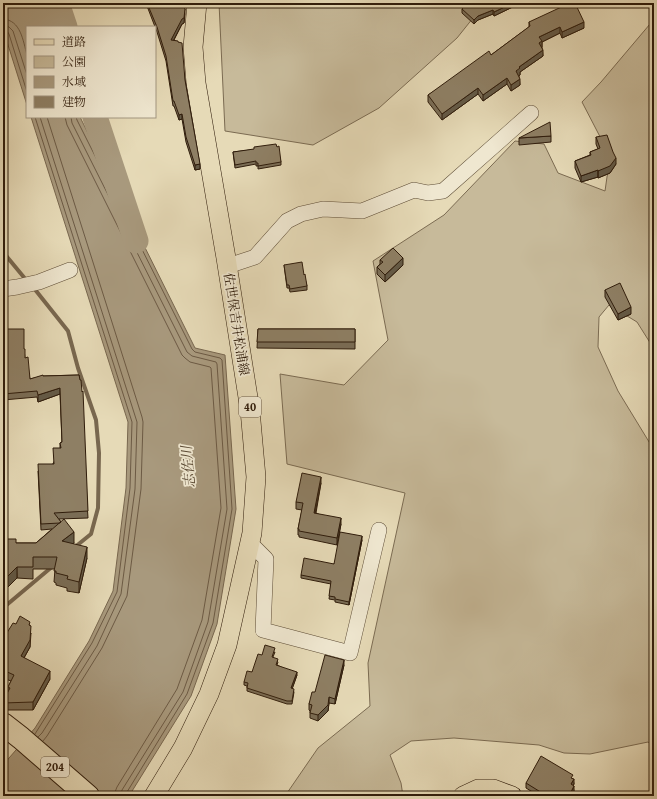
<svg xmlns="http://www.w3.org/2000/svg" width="657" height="799" font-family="'Gentium Book Plus','Noto Serif JP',serif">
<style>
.green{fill:#c7ba9a;stroke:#7b6b52}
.water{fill:#a8997d;stroke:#78674f}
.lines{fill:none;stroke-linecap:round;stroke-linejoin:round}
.shore{stroke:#6c5a44;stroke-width:1}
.stream{stroke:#78674f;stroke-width:4}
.river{stroke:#a8997d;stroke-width:25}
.minor-casing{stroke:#5d4c36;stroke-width:16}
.major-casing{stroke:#2f1c0b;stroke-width:20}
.highway-casing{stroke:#2f1c0b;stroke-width:24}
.minor{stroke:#efe7d0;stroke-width:15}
.major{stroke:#e6dab7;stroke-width:19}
.highway{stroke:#e6dab7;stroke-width:22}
.wall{fill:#7a6d56;stroke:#2f1c0b}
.shaded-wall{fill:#635946;stroke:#2f1c0b}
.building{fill:#8e7f64;stroke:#2f1c0b}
.labels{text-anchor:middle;stroke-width:3.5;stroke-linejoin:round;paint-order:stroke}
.shield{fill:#efe7d0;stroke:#695946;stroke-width:1}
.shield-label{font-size:12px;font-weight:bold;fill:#2f1c0b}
.street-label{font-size:13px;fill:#2f1c0b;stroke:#efe7d0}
.water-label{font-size:14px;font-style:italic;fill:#594833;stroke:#efe7d0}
</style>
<rect width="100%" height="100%" fill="#e6dab7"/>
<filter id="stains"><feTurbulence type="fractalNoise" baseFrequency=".005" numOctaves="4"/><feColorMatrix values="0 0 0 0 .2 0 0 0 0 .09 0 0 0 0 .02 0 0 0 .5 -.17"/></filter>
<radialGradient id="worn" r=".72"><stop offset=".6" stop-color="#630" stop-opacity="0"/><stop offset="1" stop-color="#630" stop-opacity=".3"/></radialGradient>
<path class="green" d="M219,3h266l-28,35 -78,70 -66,37 -88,-14z
M654,21v328l-17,-27 -28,-17 -10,12 -1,30 20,44 36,59v296l-6,-4 -58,12 -26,-1 -25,-8 -85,-7 -43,3 -21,14 11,28 2,13h-118l33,-48 52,-42 -2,-43 37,-170 -118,-29 -7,-90 64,11 44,-45 -15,-79 71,-46 71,-74 29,3 14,29 47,18 5,-35 -28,-54 19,-20 49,-58z"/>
<path class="water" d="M3,3h52l-2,7 3,17h-29v78l-24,-76z
M31,117h49l115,231 30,7 11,154 -19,115 -26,72 -62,100h-126v-31l32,-37 54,-87 24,-50 13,-103 2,-66z"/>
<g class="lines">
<path class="shore" d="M3,19c18,1 20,22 24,36
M3,25l6,2 4,4 14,44
M3,31h4l2,3 18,58
M65,117l2,8 115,230 3,3 5,4 20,5 1,1 10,140 -19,112 -25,69 -60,98 -2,5v4
M71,117l1,6 115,229 5,4 24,6 1,2 10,145 -19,113 -25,70 -61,98 -1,6
M76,117l1,3 115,229 3,3 25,6 2,2 10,149 -19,114 -26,71 -60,98 -1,4
M35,734l57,-91 25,-51 13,-104 2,-66 -97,-305
M38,737l4,-4 55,-87 24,-52 14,-105 2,-67 -97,-305
M43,741l4,-5 55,-88 25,-52 14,-107 2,-67 -1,-5 -95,-300"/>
<path class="stream" d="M3,252l24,29
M33,287l35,44 10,37 18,52 3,33 -1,55 -7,26 -16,13
M3,608l50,-42"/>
<path class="river" d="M57,3l8,24
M95,117l41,124"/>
<g class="minor-casing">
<path id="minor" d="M228,266l27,-9 32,-36 14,-7 22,-5 39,2 52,-21 14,3 15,-2 88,-78
M3,289l14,-2 22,-5 31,-12
M250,543l16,16 -3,71 87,23 29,-123"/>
</g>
<g class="major-casing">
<path id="major" d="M154,796l29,-48 26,-54 18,-49 25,-112 4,-56 -6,-67 -24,-152 -30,-175 -3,-36 4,-44
M463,796l15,-7h15l19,7"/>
</g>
<g class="highway-casing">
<path id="highway" d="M3,724l18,14 67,58"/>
</g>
<use href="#minor" class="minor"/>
<use href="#major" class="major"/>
<use href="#highway" class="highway"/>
</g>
<path class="wall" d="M147,3h36l2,11 -1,9 -2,1 -8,16 4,2 7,38 15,89 -5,1 -9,-28 -4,-23 -3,1 -5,-14h-1l-7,-45 -9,-29 -10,-26z
M521,3l-27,13 -1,-2 -15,6 -4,4 -12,-11v-4z
M529,22l55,6 -22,10 -2,-5 -18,9v5l1,9 -23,16v3l-1,1 1,9 -9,6 -4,-7 -24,17 -5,-7 -36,26 -14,-18v-7l63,-40 38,-28z
M551,136v6l-32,3v-7z
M596,137l20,27 -6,9 -12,5v-1l-17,5 -6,-14v-7l15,-6v-3l8,-3 -2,-5z
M277,147l4,15v3l-23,4v-3h-2v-2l-21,4 -2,-16z
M380,260l23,5 -18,17 -8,-8v-7l3,-3z
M284,265l20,10 3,11v4l-17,2 -1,-4h-2z
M605,290l26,24 -13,6 -13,-23z
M3,329l21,20 1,9 5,21 13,-3 36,-1 9,143 -29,1 15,24 -1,1 14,14 -8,35 -12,-2v-3l-11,-3v-2l-2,-1 1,-13h-22v10l-16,-1 -1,-35h20l16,-14 -11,1 -3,-59 15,-7 7,-16v-5l2,-1 -2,-48 -22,8 -1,-5 -34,3z
M258,329h97v20l-98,-1z
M321,483l-5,30 25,11 -4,21 -38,-8v-2h-1v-6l4,-19 -6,-1v-7z
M362,540l-13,65 -14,-3v-2l-6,-1 2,-15 -30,-6v-3l33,-11z
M16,624l14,1v22l-6,11 26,21 -17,31h-30v-9l5,-10v-4l3,-6 -8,-3v-43l2,1z
M275,652l-2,5 5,5 -1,3 20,10 -5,14 2,3 -2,12h-5l-40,-13v-5l-3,-1v-3l8,-10 10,-17z
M344,665l-9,39 -6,-1 -1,8 -10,10 -8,-3v-7l-1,-1v-6l6,-12z
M573,779l1,5 -1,2 1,5 -3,5h-32l-13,-8v-5z"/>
<path class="shaded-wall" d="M513,3h8l-27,13v-4z
M185,9l-1,14 -2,1 -11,21v-5z
M493,10v4l-15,6 -4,4v-4l4,-4z
M584,22v6l-22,10v-6z
M560,27v6l-18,9v5l-3,2v-12z
M543,50v6l-23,16v3l-4,3v-7l3,-4z
M507,78v6l-24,17v-6z
M520,79v6l-9,6v-6z
M478,88v6l-36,26v-6z
M182,114v5l-3,1v-5z
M616,158v6l-6,9 -12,5v-7z
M200,164v5l-5,1v-5z
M598,170v7l-17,5v-6z
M403,258v7l-18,17v-7z
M7,267v3l-4,4v-3z
M631,307v7l-13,6v-6z
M60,388v6l-22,8v-7z
M321,477v6l-7,36v-6z
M341,518v6l-4,21v-7z
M74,532v11l-12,10v-12z
M362,536v4l-13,65v-3z
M87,547v11l-8,35v-11z
M17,567v11l-14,14v-11z
M31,633l-1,14 -9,16v-7z
M344,660v5l-9,39v-5z
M50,671v8l-17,31v-8z
M297,672v3l-6,17v-4z
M329,697v6l-1,8 -10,10v-6z
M574,779v5l-3,5v-5z
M574,786v5l-3,5h-2z"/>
<path class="building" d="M147,3h36l2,6 -1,9 -2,1 -11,21 7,1v1l4,1 3,37 15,84 -5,1 -9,-28 -4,-23 -3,1 -5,-14h-1l-7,-45 -9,-29z
M467,3h46l-19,9 -1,-2 -15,6 -4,4 -12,-11z
M570,3h5l9,19 -22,10 -2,-5 -21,10 3,4 -3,2 4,7 -24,17 1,1 -4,3 4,8 -9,6 -4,-7 -24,17 -5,-7 -36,26 -14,-19 61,-44 2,4 39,-29 -1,-4z
M550,122l1,14 -32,2z
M607,135l6,17 3,6 -6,8 -12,5v-1l-17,6 -6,-15 16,-6 -1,-3 10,-4 -4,-11z
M276,144l1,3 2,-1 2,16 -23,4v-3h-2v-2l-21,4 -2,-13 21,-3v-2z
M393,248l10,10 -18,17 -8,-8 6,-5 -3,-2z
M3,262l4,5 -4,4z
M302,262l2,13 1,-1 2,12 -17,3 -1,-4h-2l-3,-20z
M620,283l11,24 -13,7 -13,-24z
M3,329h21v20h1v9l3,-1 2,22 13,-4v1l36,-1 1,5h1l1,12 1,-1 5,120 -34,2 7,9 -1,1 -19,1 -3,-60h16l-1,-16h8l-1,-5 2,-1 -2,-54 -22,7 -1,-4 -34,3z
M258,329h97v13h-98z
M302,473l19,4 -7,36 27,5 -4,20 -38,-7v-2h-1l5,-26 -7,-1z
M64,519l10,13 -12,9 25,6 -8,35 -12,-3 1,-3 -12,-3v-2h-2l3,-14h-24v10h-16l-14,14v-42h13v4h20z
M340,532l22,4 -13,66 -14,-3v-2l-6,-1 2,-15 -30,-6 3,-17 30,6z
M20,616l10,6 -1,3 2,1 -1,14 -9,16 29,15 -17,31 -30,1v-2l7,-13 -2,-1 6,-12 -11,-5v-35l2,1 8,-13 3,1z
M265,645l10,3 -3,9 6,2 -2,6 21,7 -6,16 3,1 -2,12h-5l-40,-13 1,-5 -4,-1 3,-11 5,1 6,-18 4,1z
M325,655l19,5 -9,39 -6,-2 -1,8 -10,10 -8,-2 2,-8 -3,-1 3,-12h3z
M541,756l32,19 -2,3 3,1 -3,5 3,2 -5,10h-22l-21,-13z
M428,791l4,5h-17l5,-4 2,3z"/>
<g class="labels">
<g class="shield">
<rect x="239" y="397" width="22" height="20" rx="3"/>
<rect x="41" y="757" width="28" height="20" rx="3"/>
</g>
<g class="shield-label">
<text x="250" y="411">40</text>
<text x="55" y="771">204</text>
</g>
<g class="street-label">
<text transform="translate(237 324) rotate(81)" y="5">佐世保吉井松浦線</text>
</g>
<g class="water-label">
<text transform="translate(188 467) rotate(-95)" y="5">志佐川</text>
</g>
</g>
<rect width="657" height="799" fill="none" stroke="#e6dab7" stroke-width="16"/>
<rect x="4" y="4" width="649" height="791" fill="none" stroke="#2f1c0b" stroke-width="2"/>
<rect x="8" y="8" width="641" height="783" fill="none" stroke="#2f1c0b"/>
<rect x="26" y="26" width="130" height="92" fill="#efe7d0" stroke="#a29681"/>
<rect x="34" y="39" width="20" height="6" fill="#e6dab7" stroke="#a29681"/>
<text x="62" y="46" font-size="12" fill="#2f1c0b">道路</text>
<rect x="34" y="56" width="20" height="12" fill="#c7ba9a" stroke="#a29681"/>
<text x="62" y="66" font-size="12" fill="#2f1c0b">公園</text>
<rect x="34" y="76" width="20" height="12" fill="#a8997d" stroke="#a29681"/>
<text x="62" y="86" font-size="12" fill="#2f1c0b">水域</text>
<rect x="34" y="96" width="20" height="12" fill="#8e7f64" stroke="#a29681"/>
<text x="62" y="106" font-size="12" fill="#2f1c0b">建物</text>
<rect width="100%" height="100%" filter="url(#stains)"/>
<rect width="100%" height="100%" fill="url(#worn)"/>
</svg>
